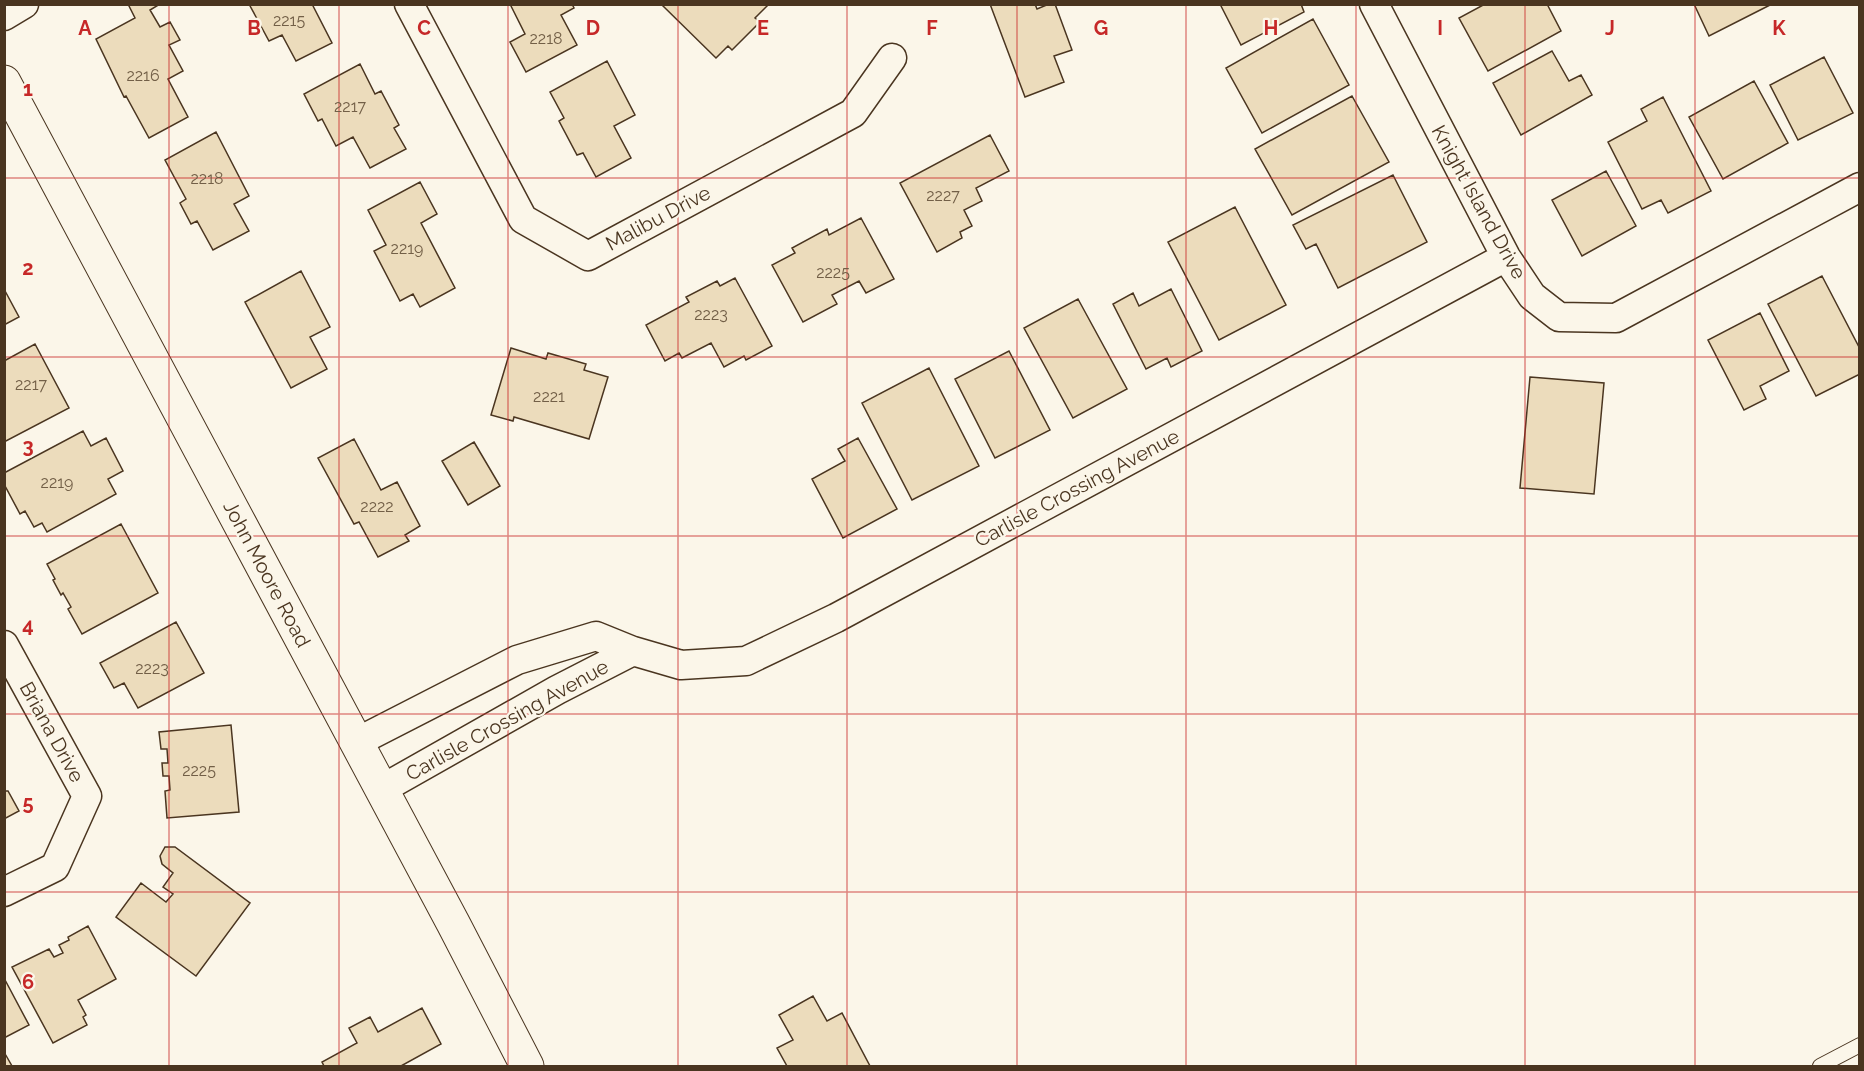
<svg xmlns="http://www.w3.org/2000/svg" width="1864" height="1071" font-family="Raleway,sans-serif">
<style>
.building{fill:#ecdcbc;stroke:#4a3520;stroke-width:1.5}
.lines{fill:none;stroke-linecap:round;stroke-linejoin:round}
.service-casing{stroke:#4a3520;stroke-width:16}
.minor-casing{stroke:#4a3520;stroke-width:31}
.tertiary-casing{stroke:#4a3520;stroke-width:35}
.service{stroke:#fbf6e9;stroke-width:14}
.minor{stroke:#fbf6e9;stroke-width:28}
.tertiary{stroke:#fbf6e9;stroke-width:33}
.grid{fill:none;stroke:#c62828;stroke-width:1.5;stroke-opacity:0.55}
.labels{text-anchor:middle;stroke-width:4.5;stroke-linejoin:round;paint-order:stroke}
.number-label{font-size:16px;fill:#725f47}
.street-label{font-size:20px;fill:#4a3520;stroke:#fbf6e9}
.grid-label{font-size:20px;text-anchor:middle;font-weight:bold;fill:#c62828;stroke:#fbf6e9;stroke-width:4.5;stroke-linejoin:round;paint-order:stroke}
</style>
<rect width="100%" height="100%" fill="#fbf6e9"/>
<path class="building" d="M128,4h32l-10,6 10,17 10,-5 10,18 -11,5 14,26 -15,8 20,38 -39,21 -23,-42 -2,1 -28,-58 39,-21z
M249,4h63l20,39 -36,18 -14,-26 -13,6z
M510,4h62l2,4 -13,7 16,30 -51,27 -16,-30 15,-8z
M661,4h108l-14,14 5,4 -28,28 -4,-4 -12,12z
M990,4h45l2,5 12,-5h6l17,46 -18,6 10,26 -39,15z
M1220,4h81l3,8 -63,33z
M1485,4h62l14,27 -73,40 -29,-53z
M1694,4h78l-63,32z
M1313,19l36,66 -87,48 -36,-65z
M1552,51l17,30 12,-6 11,20 -71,40 -28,-52z
M1824,57l29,56 -55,27 -28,-55z
M607,61l28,54 -21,11 17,32 -35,19 -13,-24 -6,2 -18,-34 5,-3 -14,-26z
M360,64l15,30 6,-3 18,34 -5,3 12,21 -36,19 -17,-31 -17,9 -14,-27 -4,2 -14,-27z
M1754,81l34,62 -65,36 -34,-62z
M1352,96l37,66 -97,53 -37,-66z
M1663,97l48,94 -43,22 -7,-13 -19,9 -34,-67 39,-21 -6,-12z
M216,132l33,64 -15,8 15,27 -36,19 -16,-29 -6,3 -11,-21 6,-4 -21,-39z
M990,135l19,36 -33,17 6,13 -18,9 8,16 -12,6 2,6 -25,14 -37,-69z
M1606,171l30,55 -54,30 -30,-56z
M1393,175l34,67 -89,46 -22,-44 -10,5 -13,-24z
M420,182l17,32 -16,9 34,65 -35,19 -7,-13 -13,7 -26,-50 12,-6 -18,-35z
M1235,207l51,98 -67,35 -51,-98z
M861,218l33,61 -28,14 -7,-12 -27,14 5,9 -34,18 -31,-57 23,-12 -3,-5 35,-19 2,6z
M301,271l29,56 -20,10 17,32 -36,19 -46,-86z
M1822,276l38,73v25l-44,22 -48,-92z
M735,278l37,68 -26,14 -2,-4 -20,11 -13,-24 -29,15 -3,-5 -14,8 -19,-36 43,-23 -3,-5 31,-16 3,5z
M4,289l15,28 -15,8z
M1171,289l31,62 -31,16 -4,-9 -21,11 -33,-65 20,-11 6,13z
M1078,299l49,90 -54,29 -49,-90z
M1760,313l29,58 -29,15 6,13 -22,11 -36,-70z
M35,344l34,64 -65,34v-81z
M511,348l35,11 2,-6 38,11 -2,6 24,7 -19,62 -75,-22 -1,4 -22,-6z
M1009,351l41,79 -55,28 -40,-79z
M929,368l50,98 -67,34 -50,-97z
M1530,377l74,6 -10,111 -74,-6z
M83,431l8,15 15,-8 17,33 -15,8 8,15 -69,38 -5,-9 -8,4 -9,-16 -5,3 -16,-30v-11z
M858,438l39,71 -54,29 -31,-59 33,-18 -7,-12z
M354,439l27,51 16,-8 23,44 -15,9 4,6 -31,16 -19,-35 -5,2 -36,-66z
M474,442l26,44 -32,19 -26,-44z
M121,524l37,69 -76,41 -14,-25 3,-2 -8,-14 -2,2 -8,-15 2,-1 -8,-15z
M176,622l28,51 -66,35 -14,-25 -10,5 -14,-25z
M231,725l8,87 -72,6 -2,-27 5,-1 -1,-14h-6l-1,-13h6l-1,-14h-6l-2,-17z
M4,791h4l11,20 -15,8z
M165,847h10l75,56 -54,73 -80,-59 25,-34 25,19 7,-8 -10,-7 10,-14 -11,-9 -2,-8z
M88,926l28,53 -38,21 8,15 -3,2 4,8 -34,18 -41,-76 37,-18 5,8 9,-4 -4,-8 10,-5 -1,-3z
M4,978l25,47 -25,13z
M813,996l14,25 15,-8 28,53h-83l-10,-18 16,-8 -14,-25z
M422,1008l19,36 -40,22h-77l-2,-4 35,-19 -8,-15 21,-11 8,15z
M4,1052l8,14h-8z"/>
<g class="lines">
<g class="service-casing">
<path id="service" d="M1820,1066l40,-21"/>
</g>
<g class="minor-casing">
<path id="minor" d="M409,4l114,215 65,37 265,-143 39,-55
M1374,4l132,253 26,39 27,21 57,1 244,-131
M4,16l20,-12
M4,645l83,151 -32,71 -51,25
M357,742l160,-82 79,-24 37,15 48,14 65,-4 90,-43 670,-361
M382,789l175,-99 76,-39"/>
</g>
<g class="tertiary-casing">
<path id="tertiary" d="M4,82l449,841 74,143"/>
</g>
<use href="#service" class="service"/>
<use href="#minor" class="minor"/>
<use href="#tertiary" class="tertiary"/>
</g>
<path class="grid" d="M169,4v1062M339,4v1062M508,4v1062M678,4v1062M847,4v1062M1017,4v1062M1186,4v1062M1356,4v1062M1525,4v1062M1695,4v1062M4,178h1856M4,357h1856M4,536h1856M4,714h1856M4,892h1856"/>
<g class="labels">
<g class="number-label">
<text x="289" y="26">2215</text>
<text x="546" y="44">2218</text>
<text x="143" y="81">2216</text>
<text x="350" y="112">2217</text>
<text x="207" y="184">2218</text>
<text x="943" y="201">2227</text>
<text x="407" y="254">2219</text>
<text x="833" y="278">2225</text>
<text x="711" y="320">2223</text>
<text x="31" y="390">2217</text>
<text x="549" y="402">2221</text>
<text x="57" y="488">2219</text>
<text x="377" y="512">2222</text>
<text x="152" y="674">2223</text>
<text x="199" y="776">2225</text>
</g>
<g class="street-label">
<text transform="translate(1479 202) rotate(61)" y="7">Knight Island Drive</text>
<text transform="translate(658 218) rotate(-28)" y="7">Malibu Drive</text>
<text transform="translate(1077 488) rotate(-28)" y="7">Carlisle Crossing Avenue</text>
<text transform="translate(267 574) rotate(62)" y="7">John Moore Road</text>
<text transform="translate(507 720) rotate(-29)" y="7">Carlisle Crossing Avenue</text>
<text transform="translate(52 732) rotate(61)" y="7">Briana Drive</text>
</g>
</g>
<g class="grid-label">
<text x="85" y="35">A</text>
<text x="254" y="35">B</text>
<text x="424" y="35">C</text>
<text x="593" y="35">D</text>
<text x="763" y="35">E</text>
<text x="932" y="35">F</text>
<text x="1101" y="35">G</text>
<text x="1271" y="35">H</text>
<text x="1440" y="35">I</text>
<text x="1610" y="35">J</text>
<text x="1779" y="35">K</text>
<text x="28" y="96">1</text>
<text x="28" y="275">2</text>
<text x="28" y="453">3</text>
<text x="28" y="632">4</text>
<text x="28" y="810">5</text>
<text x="28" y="989">6</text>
</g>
<rect width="1864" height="1071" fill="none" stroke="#4a3520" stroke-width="12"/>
</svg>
